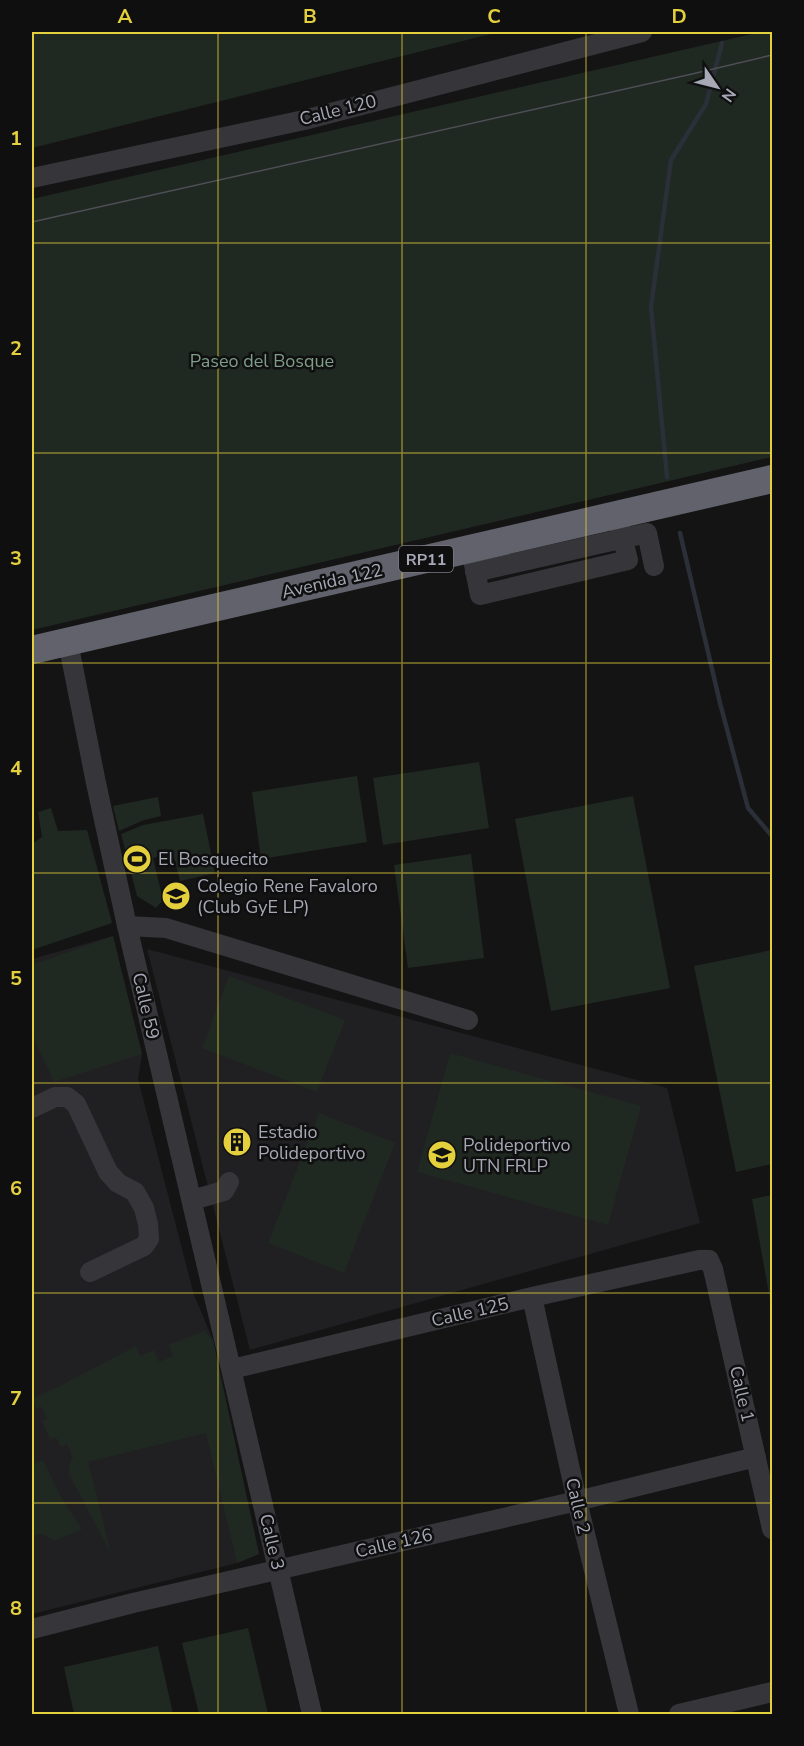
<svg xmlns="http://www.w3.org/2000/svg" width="804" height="1746" font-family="'Nunito Sans',sans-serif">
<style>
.built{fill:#202022}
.green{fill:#202822}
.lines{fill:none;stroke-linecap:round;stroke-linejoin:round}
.stream{stroke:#2b2f38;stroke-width:4.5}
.minor{stroke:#35353a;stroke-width:20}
.highway{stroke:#61626b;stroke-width:28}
.tram{stroke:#4e4e55;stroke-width:1.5}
.grid{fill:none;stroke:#e4cf3c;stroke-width:1.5;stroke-opacity:0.55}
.labels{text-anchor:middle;stroke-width:5;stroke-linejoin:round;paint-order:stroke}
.shield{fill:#0f0f10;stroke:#797a84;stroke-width:1.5}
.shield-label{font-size:16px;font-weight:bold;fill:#a6a8b5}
.street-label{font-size:18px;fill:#a6a8b5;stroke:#0f0f10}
.park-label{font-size:18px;fill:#7f9e87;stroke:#0f0f10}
.poi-label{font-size:18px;fill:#a6a8b5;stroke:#0f0f10;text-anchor:start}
.neatline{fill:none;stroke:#e4cf3c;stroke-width:2}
.grid-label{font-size:20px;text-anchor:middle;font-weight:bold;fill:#e4cf3c}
</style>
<rect width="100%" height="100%" fill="#141415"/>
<path class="built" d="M113,936l29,118 -4,25 56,216 19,45 46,214 -22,9 -205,51v-655z
M147,949l520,139 33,135 -450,127z"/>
<path class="green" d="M32,32h467l-467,116z
M761,32h11v425l-740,173v-431z
M479,762l10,66 -106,17 -10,-67z
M357,776l10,66 -106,17 -9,-67z
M633,796l37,192 -119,23 -36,-192z
M158,797l3,19 -17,4 -25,11 -6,-25z
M51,808l7,23 29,-1 25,93 -80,27v-106l10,-7 -4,-25z
M203,814l12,59 -35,8 -7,-28 -20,5 10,42 -7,8 -19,-12 -16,-62 22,-9z
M471,854l13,104 -76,10 -14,-103z
M113,936l29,118 -88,28 -22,-47v-70z
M772,950v214l-36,8 -42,-206z
M229,976l116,44 -28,72 -115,-44z
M450,1053l191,53 -33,119 -191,-53z
M319,1113l76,30 -51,130 -76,-30z
M772,1195v116l-20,-112z
M204,1331l9,9 46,214 -22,9 -31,-130 -118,29 23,92 -42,-80v-9l2,-1v-4l2,-2 -6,-14 -6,3 -5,-10 -6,2 -8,-18 5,-2 -5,-12 -6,1 -3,-10 19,-8 84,-44 4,10 14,-6 5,12 14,-6 -5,-11z
M43,1460l17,35 22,34 -27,12 -13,-7 -9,1 -1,3v-73z
M248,1628l20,86h-69l-17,-71z
M158,1646l15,68h-99l-10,-47z"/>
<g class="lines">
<path class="stream" d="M667,477l-16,-170 20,-147 35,-56 16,-61
M680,533l40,170 28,105 24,28"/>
<path class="minor" d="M32,178l272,-58 338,-88
M471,549l9,46 148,-35 -11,-45
M475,572l172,-39 7,33
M68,642l28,141 31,143 185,788
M127,926l39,2 302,92
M32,1108l23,-11h12l9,7 32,68 10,11 17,9 9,16 4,16 1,15 -5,7 -54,26
M192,1200l32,-9 5,-9
M532,1297l45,204 52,213
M232,1369l300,-72 167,-37h10l4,9 59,260
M32,1629l101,-26 444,-102 179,-44
M679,1714l93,-22"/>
<path class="highway" d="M32,650l740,-171"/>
<path class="tram" d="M32,222l660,-148 80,-19"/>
</g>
<path class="grid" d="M218,32v1682M402,32v1682M586,32v1682M32,243h740M32,453h740M32,663h740M32,873h740M32,1083h740M32,1293h740M32,1503h740"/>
<defs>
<g id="stadium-disc" transform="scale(1.5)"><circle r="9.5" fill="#e4cf3c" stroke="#0f0f10"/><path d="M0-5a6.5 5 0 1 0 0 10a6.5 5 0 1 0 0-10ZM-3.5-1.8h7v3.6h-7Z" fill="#111"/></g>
<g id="school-disc" transform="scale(1.5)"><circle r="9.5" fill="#e4cf3c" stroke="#0f0f10"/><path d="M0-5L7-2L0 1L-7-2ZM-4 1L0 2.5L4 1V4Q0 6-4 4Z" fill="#111"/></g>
<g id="building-disc" transform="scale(1.5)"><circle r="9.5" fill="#e4cf3c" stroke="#0f0f10"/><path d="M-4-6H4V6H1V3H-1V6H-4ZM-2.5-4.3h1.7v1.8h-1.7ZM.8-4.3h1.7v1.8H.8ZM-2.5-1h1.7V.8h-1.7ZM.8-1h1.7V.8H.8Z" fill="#111"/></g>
<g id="university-disc" transform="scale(1.5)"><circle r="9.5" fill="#e4cf3c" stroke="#0f0f10"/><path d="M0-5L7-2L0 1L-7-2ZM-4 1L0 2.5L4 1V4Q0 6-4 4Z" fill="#111"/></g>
</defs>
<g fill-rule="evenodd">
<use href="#stadium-disc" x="137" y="859"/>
<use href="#school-disc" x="176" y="896"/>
<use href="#building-disc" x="237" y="1142"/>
<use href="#university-disc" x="442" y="1155"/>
</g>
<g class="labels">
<rect class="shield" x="399" y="546" width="54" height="26" rx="4.5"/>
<g class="shield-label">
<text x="426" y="565">RP11</text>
</g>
<g class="street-label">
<text transform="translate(338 110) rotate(-14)" y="6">Calle 120</text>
<text transform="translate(332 581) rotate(-13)" y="6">Avenida 122</text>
<text transform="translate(146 1006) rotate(77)" y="6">Calle 59</text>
<text transform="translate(470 1312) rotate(-13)" y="6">Calle 125</text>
<text transform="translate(742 1394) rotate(77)" y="6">Calle 1</text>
<text transform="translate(578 1506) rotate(77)" y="6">Calle 2</text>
<text transform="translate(272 1542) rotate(77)" y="6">Calle 3</text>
<text transform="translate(394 1543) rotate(-13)" y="6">Calle 126</text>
</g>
<g class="park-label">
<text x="262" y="367">Paseo del Bosque</text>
</g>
<g class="poi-label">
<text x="158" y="865">El Bosquecito</text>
<text x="197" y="892">Colegio Rene Favaloro<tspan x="197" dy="21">(Club GyE LP)</tspan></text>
<text x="258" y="1138">Estadio<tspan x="258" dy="21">Polideportivo</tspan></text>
<text x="463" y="1151">Polideportivo<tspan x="463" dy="21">UTN FRLP</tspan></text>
</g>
</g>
<rect width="804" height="1746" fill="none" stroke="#0f0f10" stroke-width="66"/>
<g transform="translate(717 87) rotate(125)" stroke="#0f0f10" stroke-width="4.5" paint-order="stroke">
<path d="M0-4.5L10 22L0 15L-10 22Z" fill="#a6a8b5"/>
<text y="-9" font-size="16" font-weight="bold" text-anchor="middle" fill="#a6a8b5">N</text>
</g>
<rect x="33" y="33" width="738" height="1680" class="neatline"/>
<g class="grid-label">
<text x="125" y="23">A</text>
<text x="310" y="23">B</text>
<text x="494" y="23">C</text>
<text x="679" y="23">D</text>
<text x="16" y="145">1</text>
<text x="16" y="355">2</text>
<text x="16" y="565">3</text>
<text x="16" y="775">4</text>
<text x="16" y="985">5</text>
<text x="16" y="1195">6</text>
<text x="16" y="1405">7</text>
<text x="16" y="1615">8</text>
</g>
</svg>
